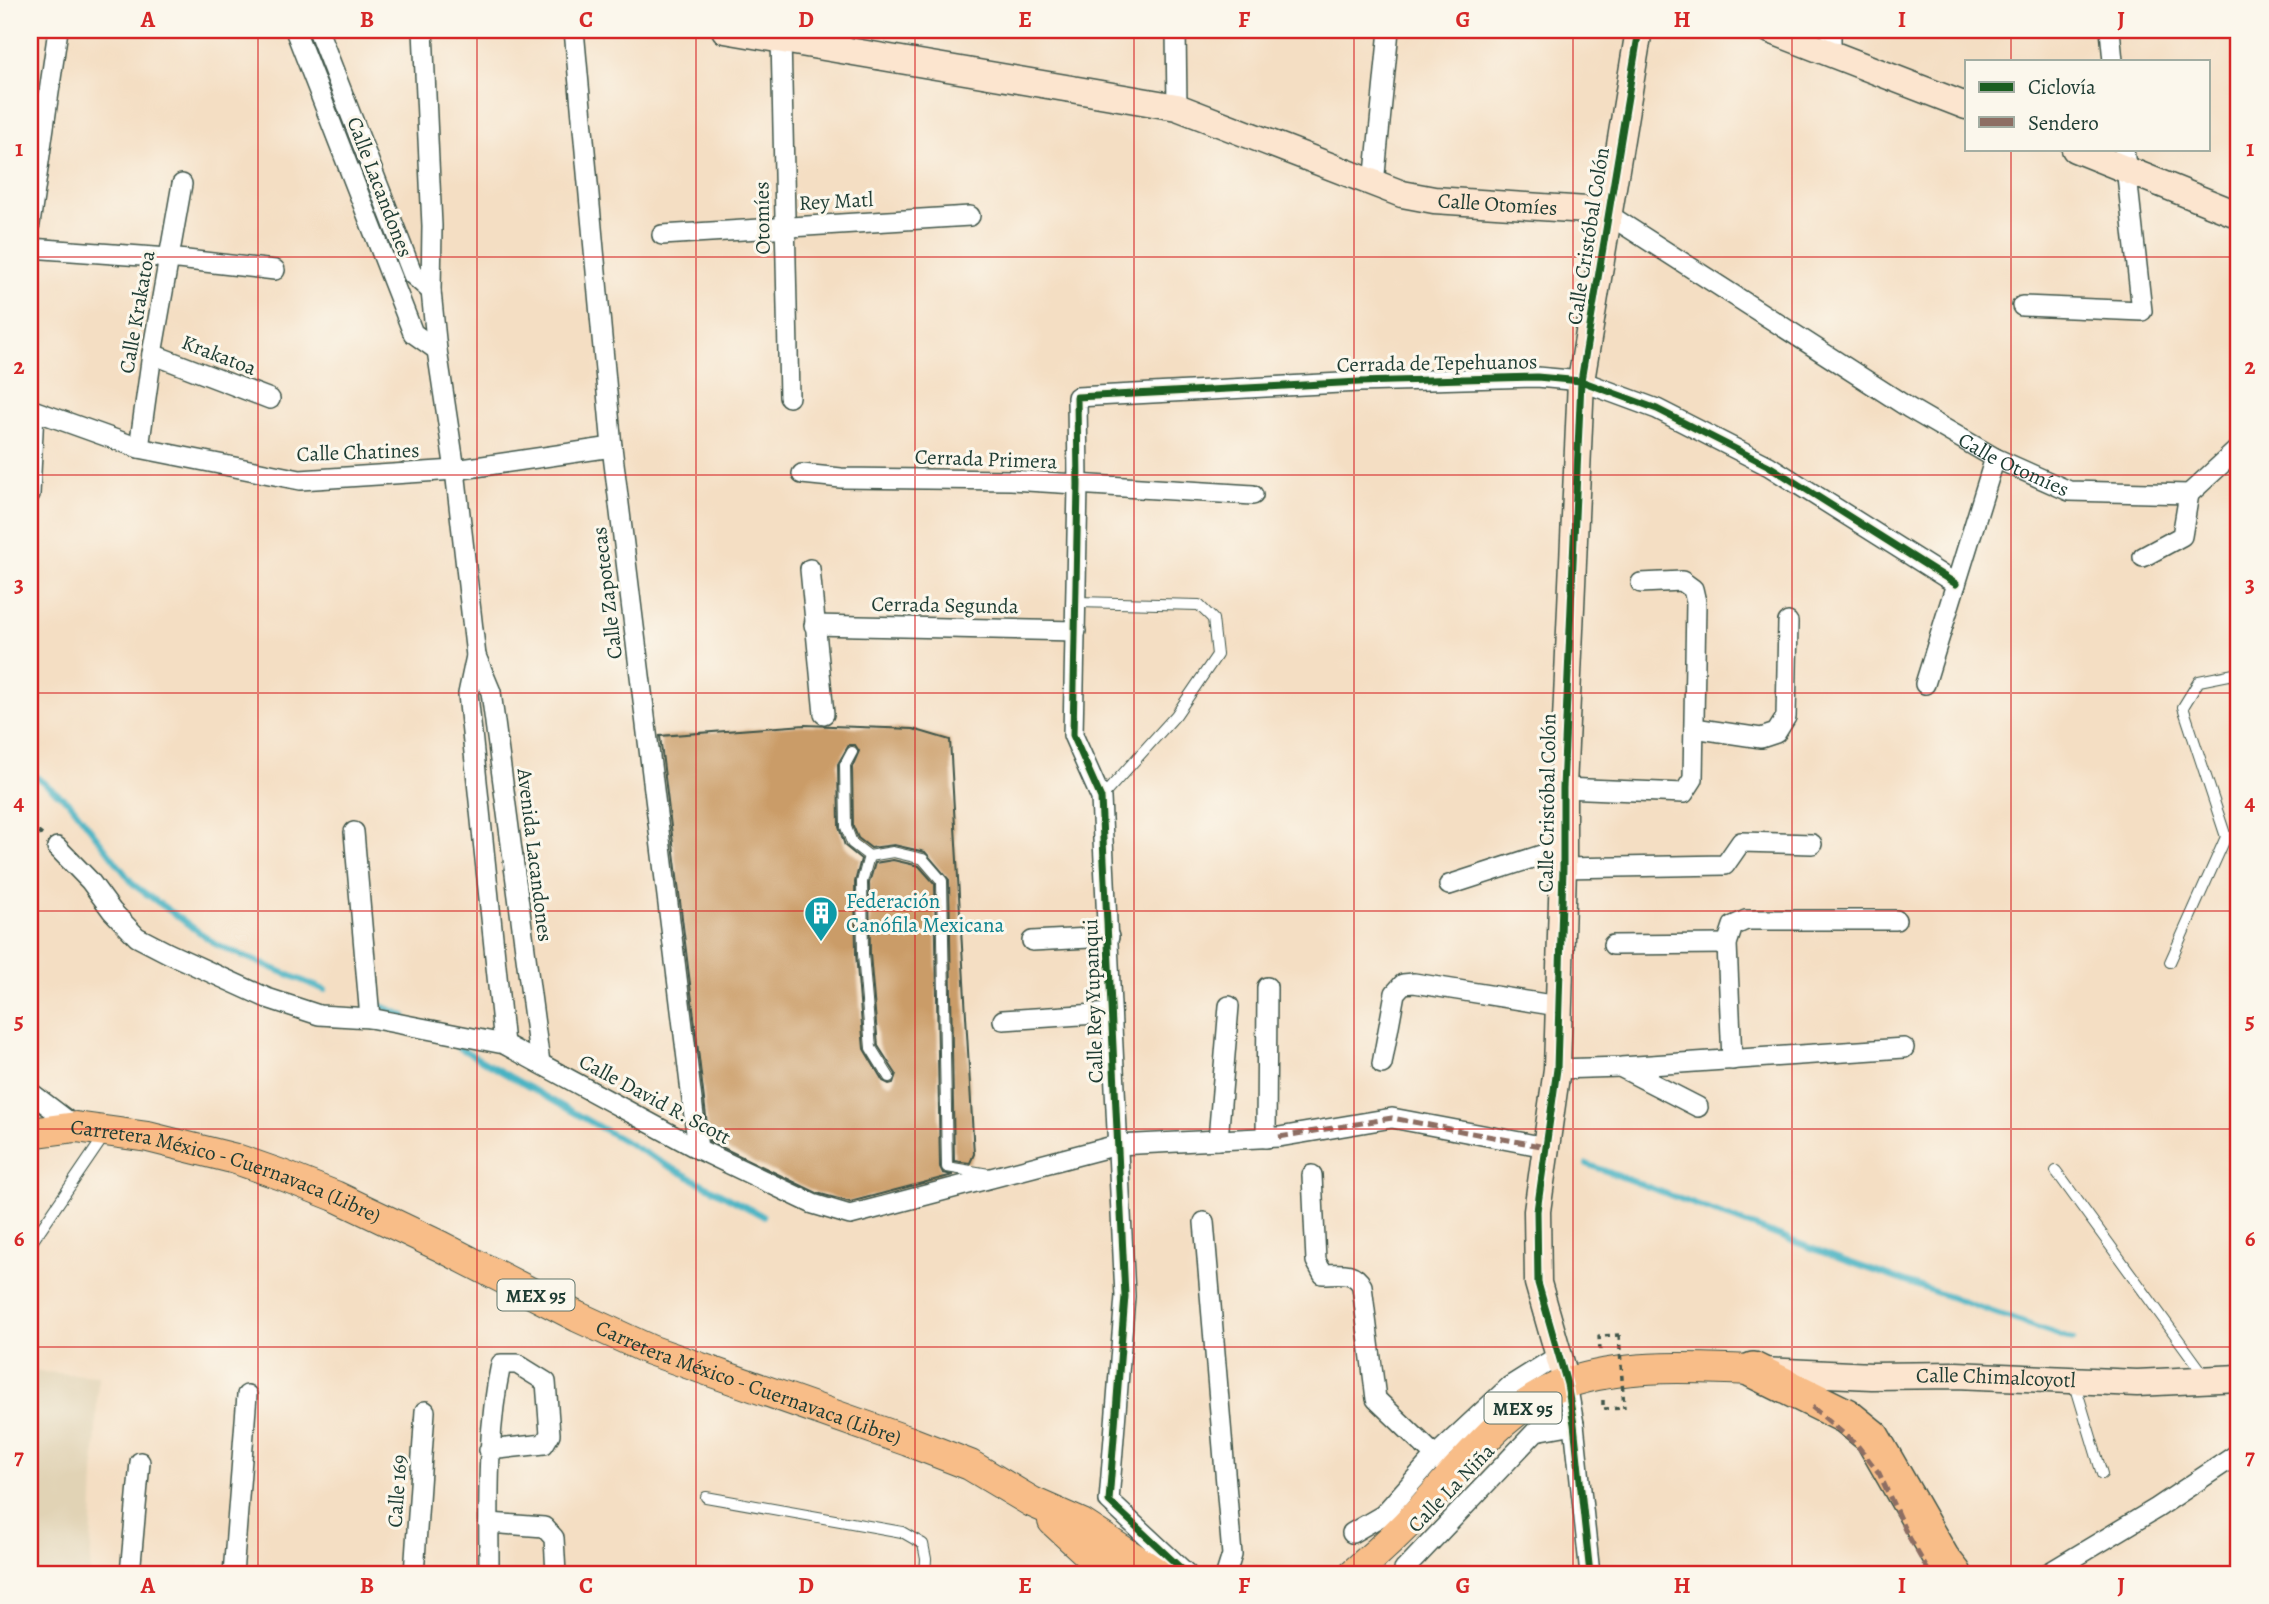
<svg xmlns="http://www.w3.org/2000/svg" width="2269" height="1604" font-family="Alegreya,serif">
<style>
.built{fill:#e1d3b5}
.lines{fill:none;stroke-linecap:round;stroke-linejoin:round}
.stream{stroke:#46b2c3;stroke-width:6}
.building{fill:#ca9c68}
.lane-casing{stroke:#3f5549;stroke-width:12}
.street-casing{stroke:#3f5549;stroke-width:22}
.secondary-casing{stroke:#3f5549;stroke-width:29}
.primary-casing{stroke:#3f5549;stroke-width:32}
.highway-casing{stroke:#3f5549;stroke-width:38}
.path{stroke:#3f5549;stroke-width:3.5;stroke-dasharray:5 5;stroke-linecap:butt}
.lane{stroke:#fff;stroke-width:10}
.street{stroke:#fff;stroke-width:19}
.secondary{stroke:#fce5cf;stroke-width:26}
.primary{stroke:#f8bd88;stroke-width:30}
.highway{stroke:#f8bd88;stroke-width:35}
.path-bridge{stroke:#3f5549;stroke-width:3.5;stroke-dasharray:5 5;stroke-linecap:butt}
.quiet{stroke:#8d6e63;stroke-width:5;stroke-dasharray:10 5;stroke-linecap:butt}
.cycleway-casing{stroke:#fbf7ec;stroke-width:11}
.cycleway{stroke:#1b5e20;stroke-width:7}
.grid{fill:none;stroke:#d62828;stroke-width:2;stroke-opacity:0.55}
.labels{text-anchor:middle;stroke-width:6;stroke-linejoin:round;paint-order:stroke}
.shield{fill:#fbf7ec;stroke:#61756b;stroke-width:2}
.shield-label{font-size:19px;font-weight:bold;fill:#1f3d34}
.street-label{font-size:21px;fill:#1f3d34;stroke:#fbf7ec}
.culture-label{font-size:21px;fill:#0d838f;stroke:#fbf7ec;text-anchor:start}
.neatline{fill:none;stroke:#d62828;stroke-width:2.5}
.grid-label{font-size:23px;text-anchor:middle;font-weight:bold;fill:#d62828}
</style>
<rect width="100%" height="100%" fill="#fbf7ec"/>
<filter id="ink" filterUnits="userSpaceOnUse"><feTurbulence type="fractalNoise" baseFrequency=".0143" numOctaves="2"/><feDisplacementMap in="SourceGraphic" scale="14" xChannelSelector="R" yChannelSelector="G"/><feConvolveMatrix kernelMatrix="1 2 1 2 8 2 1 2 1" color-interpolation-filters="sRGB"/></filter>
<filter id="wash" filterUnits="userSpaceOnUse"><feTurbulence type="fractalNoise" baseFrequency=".00686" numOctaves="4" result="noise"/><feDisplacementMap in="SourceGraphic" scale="28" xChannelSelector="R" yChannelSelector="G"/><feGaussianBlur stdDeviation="1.57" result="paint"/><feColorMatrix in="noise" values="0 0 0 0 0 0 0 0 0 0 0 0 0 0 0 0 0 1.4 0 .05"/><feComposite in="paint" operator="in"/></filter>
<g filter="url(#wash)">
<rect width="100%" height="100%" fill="#f4dec3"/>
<path class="built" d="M30,1371l68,5 -8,198h-60z"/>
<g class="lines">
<path class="stream" d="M30,772l41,32 63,81 83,60 108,45
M375,1003l30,13
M456,1046l207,117 100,53
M1587,1164l256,96 230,80"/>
</g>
<g id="blocks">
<path class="building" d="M805,725l108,4 37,11 24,414 -4,9 -16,-2 -5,-281 -24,-28 -31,-7 -23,3 -13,-10 -5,-12 -1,-59 7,-16 -4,-6h-6l-11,19 1,63 6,19 16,13 -6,23 1,72 8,95 19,32 6,3 4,-1 3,-9 -18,-28 -8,-92 -1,-71 6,-20 18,-3 26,6 16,18 5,283 3,6 10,2 -103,27 -33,-9 -108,-52 -49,-405z"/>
</g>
</g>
<g filter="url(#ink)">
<use href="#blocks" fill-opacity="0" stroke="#3f5549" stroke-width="2"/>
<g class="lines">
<g class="lane-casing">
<path id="lane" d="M1077,602l122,3 14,14 4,36 -41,60 -75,83
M2239,673l-40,8 -16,26 43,130h13
M852,752l-7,13 1,62 6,16 17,13
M2170,962l56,-125
M889,1077l-18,-29 -8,-94 -1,-72 7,-26 24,-4 30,7 19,22 5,286 42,7
M2056,1171l149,205
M30,1245l75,-110
M2074,1381l28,93
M706,1497l196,35 21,12 3,15 -1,15"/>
</g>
<g class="street-casing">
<g id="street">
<path d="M295,30l118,303 24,17"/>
<path d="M318,30l95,245 18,16"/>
<path d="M423,30l9,196 -1,65 6,59 18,120 21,186 -8,38 36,350"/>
<path d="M574,30l38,417 86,702"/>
<path d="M1176,30l1,77"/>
<path d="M2110,30l3,31"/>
<path d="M781,38l8,359"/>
<path d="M1831,54v-24"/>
<path d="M1374,184l15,-154"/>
<path id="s1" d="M1609,215l300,193 86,50 74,33 120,3 50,-46"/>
<path d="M30,224l28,-194"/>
<path d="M662,235l308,-19"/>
<path d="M30,248l139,10 106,12"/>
<path d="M2022,306l120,5 -18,-162"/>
<path d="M152,354l118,45"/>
<path d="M30,409l109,39 161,32 155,-10 157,-23"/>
<path d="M139,448l13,-94 30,-170"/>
<path d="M802,474l39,4 170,2 242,15"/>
<path d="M30,494l4,-83"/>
<path d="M2143,557l39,-21 7,-42"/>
<path d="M810,569l14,145"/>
<path d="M814,625l262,6"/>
<path d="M476,656l15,36 49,371"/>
<path d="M1925,684l70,-226"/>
<path d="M1694,728l67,10 15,-5 10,-16 2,-95"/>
<path d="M1563,788l121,5 9,-14 3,-177 -3,-13 -11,-8 -41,2"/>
<path d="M354,832l16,186"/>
<path d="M57,847l33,34 22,30 25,26 31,16 99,45 52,17 51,3 134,26 194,105 115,55 37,11 267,-70 162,-8 113,-19 154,29"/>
<path d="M1563,868l162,-3 16,-23 71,2"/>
<path d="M1449,885l114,-37"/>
<path d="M1032,941l77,-4"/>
<path d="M1613,945l114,-1"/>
<path d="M1003,1020l108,-7"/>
<path d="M1732,1060l-5,-116 6,-18 13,-6h150"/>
<path d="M1382,1064l13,-71 8,-9 11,-1 144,23"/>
<path d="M1622,1068l76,39"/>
<path d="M1557,1069l64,-2 283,-19"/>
<path d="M30,1092l46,35"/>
<path d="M1266,1138l1,-151"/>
<path d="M1218,1140l11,-134"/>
<path d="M1312,1175l4,86 7,13c16,0 31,-4 39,12l14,113 77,74"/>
<path d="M1204,1222l28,333 -6,19"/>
<path d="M1567,1384l7,40 16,150"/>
<path d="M489,1523l55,4 10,11 2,36"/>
<path d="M1352,1533l31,-18 52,-59 75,-70 48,-30"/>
<path d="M130,1574l10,-112"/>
<path d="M233,1574l14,-179"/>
<path d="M414,1574l11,-163"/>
<path d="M489,1574c0,-70 -3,-140 12,-210h16l29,18 4,52 -6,10 -55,6"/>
<path d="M1187,1574l-78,-73 16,-205 -24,-498 -28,-63 5,-250 -1,-88 282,-15 178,-5 44,4 76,28 112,57 187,118"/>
<path d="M1404,1574v-4l132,-139 38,-7"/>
<path d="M2047,1574l110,-66 82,-55"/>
</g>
</g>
<g class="secondary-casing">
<g id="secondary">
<path id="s2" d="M725,30l452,77 225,87 32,6 153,10 22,5"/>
<path d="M1770,30l196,76"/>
<path d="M2075,149l164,66"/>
<path id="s3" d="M1762,1371l110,5 84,-1 181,8 102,-5"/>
<path d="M1567,1384l-29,-101 -1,-72 20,-142 6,-201v-80l18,-407 58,-351"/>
</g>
</g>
<g class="primary-casing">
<g id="primary">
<path id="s4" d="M30,1133l46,-6 72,10 88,22 46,16 53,21 105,50 138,71 72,33 258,91 62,24 62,37 50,22 76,50"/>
<path d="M1053,1521l57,53"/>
<path d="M1353,1574c26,-22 50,-45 73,-70 41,-44 82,-100 141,-121 60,-20 125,-15 186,-13"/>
</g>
</g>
<g class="highway-casing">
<path id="highway" d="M1753,1370l93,46 26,21 70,122 12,15"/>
</g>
<path class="path" d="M30,826l12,9
M1600,1350l-1,-14 20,-1
M1603,1400v9l21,-1"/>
<use href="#lane" class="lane"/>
<use href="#street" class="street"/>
<use href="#secondary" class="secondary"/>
<use href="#primary" class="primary"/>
<use href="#highway" class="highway"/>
<path class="path-bridge" d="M1619,1335l5,73"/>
<path class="quiet" d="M1279,1137l113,-19 154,29
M1812,1407l45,38 22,28 26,57 25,44"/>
<g class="cycleway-casing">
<path id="cycleway" d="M1187,1574l-78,-73 16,-205 -24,-498 -28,-63 5,-250 -1,-88 282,-15 178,-5 44,4 76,28 112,57 187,118
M1590,1574l-16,-150 -7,-40 -29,-101 -1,-72 20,-142 6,-201v-80l18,-407 58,-351"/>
</g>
<use href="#cycleway" class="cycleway"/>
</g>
</g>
<path class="grid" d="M258,30v1544M477,30v1544M696,30v1544M915,30v1544M1134,30v1544M1354,30v1544M1573,30v1544M1792,30v1544M2011,30v31M2011,149v1425M30,257h2209M30,475h2209M30,693h2209M30,911h2209M30,1129h2209M30,1347h2209"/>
<defs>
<g id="building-pin" transform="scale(1.75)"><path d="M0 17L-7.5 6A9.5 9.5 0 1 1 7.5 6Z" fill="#0f9aa8" stroke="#fbf7ec"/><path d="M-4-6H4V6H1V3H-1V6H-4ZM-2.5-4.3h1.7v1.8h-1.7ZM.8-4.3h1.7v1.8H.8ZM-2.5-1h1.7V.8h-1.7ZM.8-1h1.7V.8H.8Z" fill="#fff"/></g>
</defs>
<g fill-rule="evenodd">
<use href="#building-pin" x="821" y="913"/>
</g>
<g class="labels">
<g class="shield">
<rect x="497.5" y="1279.5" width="77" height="31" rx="5"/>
<rect x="1484.5" y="1392.5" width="77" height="31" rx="5"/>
</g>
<g class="shield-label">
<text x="536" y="1302">MEX 95</text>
<text x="1523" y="1415">MEX 95</text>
</g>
<g class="street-label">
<text transform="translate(380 187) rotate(69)" y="7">Calle Lacandones</text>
<text transform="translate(836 201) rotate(-3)" y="7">Rey Matl</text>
<text dy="7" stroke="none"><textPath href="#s2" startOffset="796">Calle Otomíes</textPath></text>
<text transform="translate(762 218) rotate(-91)" y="7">Otomíes</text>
<text transform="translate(1588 236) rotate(-81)" y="7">Calle Cristóbal Colón</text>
<text transform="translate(137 312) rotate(-80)" y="7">Calle Krakatoa</text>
<text transform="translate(219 355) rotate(21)" y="7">Krakatoa</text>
<text transform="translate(1437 363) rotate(-1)" y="7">Cerrada de Tepehuanos</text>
<text transform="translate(358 452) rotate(-2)" y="7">Calle Chatines</text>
<text transform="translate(986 459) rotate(2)" y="7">Cerrada Primera</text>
<text dy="7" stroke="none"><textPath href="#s1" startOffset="476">Calle Otomíes</textPath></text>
<text transform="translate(607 593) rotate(-97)" y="7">Calle Zapotecas</text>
<text transform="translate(945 605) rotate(1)" y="7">Cerrada Segunda</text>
<text transform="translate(1547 803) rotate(-89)" y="7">Calle Cristóbal Colón</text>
<text transform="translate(535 855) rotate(83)" y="7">Avenida Lacandones</text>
<text transform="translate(1093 1001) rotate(-92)" y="7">Calle Rey Yupanqui</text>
<text transform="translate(655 1099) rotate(28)" y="7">Calle David R. Scott</text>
<text dy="7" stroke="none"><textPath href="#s4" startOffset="203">Carretera México - Cuernavaca (Libre)</textPath></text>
<text dy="7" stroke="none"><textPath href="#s3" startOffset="234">Calle Chimalcoyotl</textPath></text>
<text dy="7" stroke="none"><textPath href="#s4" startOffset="770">Carretera México - Cuernavaca (Libre)</textPath></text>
<text transform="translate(1451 1488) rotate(-46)" y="7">Calle La Niña</text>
<text transform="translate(397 1491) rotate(-86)" y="7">Calle 169</text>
</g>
<g class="culture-label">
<text x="846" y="908">Federación<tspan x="846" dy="24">Canófila Mexicana</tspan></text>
</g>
</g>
<rect width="2269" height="1604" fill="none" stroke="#fbf7ec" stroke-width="77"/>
<rect x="1965" y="60" width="245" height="91" fill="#fbf7ec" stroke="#a3ada2" stroke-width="2"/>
<rect x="1979" y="82" width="35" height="10" fill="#1b5e20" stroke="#a3ada2" stroke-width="2"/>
<text x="2028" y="94" font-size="21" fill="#1f3d34">Ciclovía</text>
<rect x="1979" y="117" width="35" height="10" fill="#8d6e63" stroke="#a3ada2" stroke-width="2"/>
<text x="2028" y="130" font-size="21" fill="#1f3d34">Sendero</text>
<rect x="38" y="38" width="2192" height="1528" class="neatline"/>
<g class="grid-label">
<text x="148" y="27">A</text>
<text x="367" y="27">B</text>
<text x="586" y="27">C</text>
<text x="806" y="27">D</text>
<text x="1025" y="27">E</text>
<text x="1244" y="27">F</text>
<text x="1463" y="27">G</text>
<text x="1682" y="27">H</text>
<text x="1902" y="27">I</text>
<text x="2121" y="27">J</text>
<text x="19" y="156">1</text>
<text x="2250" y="156">1</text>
<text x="19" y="374">2</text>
<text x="2250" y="374">2</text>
<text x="19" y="592">3</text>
<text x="2250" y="592">3</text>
<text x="19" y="810">4</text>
<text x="2250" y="810">4</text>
<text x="19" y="1028">5</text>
<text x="2250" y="1028">5</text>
<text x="19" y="1246">6</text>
<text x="2250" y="1246">6</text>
<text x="19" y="1464">7</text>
<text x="2250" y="1464">7</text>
<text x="148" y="1593">A</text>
<text x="367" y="1593">B</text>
<text x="586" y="1593">C</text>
<text x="806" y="1593">D</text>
<text x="1025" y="1593">E</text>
<text x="1244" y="1593">F</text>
<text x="1463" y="1593">G</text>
<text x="1682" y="1593">H</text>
<text x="1902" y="1593">I</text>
<text x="2121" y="1593">J</text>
</g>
</svg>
